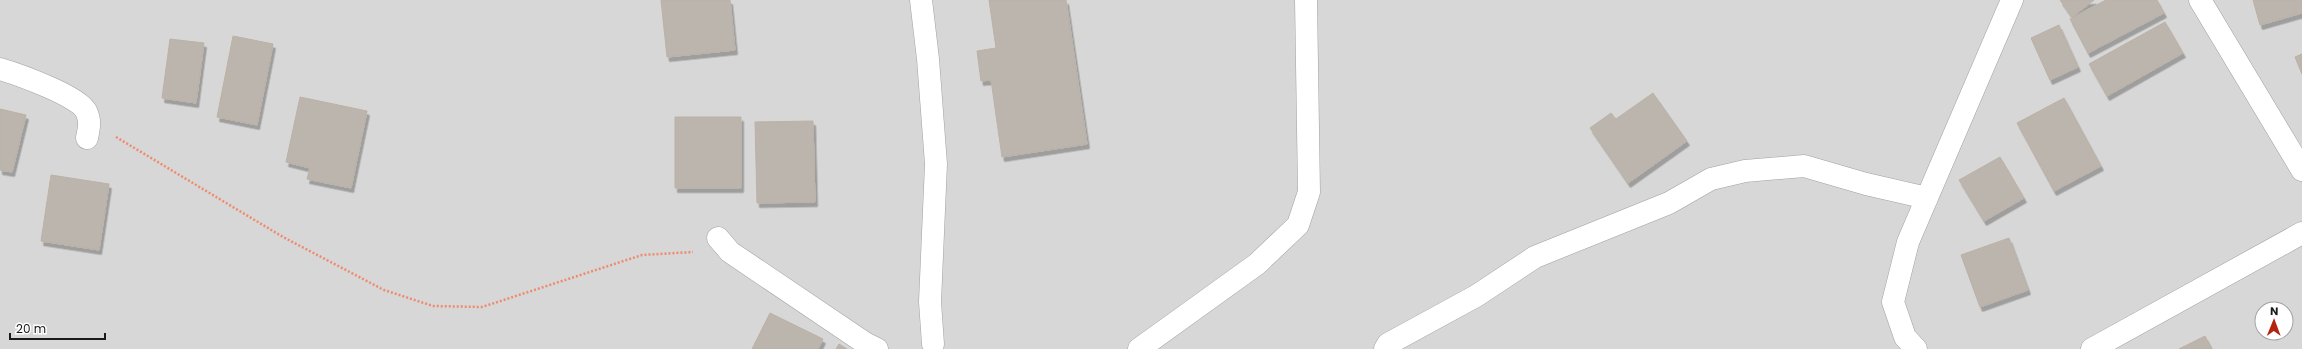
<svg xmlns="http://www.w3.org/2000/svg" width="2302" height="349" font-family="Poppins,sans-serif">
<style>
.residential{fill:#d8d7d7;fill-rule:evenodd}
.building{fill:#bbb5ae;stroke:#bcb1a4;filter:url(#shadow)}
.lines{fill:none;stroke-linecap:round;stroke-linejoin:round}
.street-casing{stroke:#a1a1a1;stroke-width:23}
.path{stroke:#ee8b6f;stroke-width:2.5;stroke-dasharray:2 2;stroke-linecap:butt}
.street{stroke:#fff;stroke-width:22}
</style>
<defs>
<filter id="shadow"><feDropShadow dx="2.5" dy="4.5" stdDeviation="0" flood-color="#0004"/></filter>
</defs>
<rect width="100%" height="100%" fill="#ebe9e0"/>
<path class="residential" d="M0,0h2302v349h-2302zM2262,309h24v24h-24z"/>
<path class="building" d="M661,0h69l5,50 -68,7z
M989,0h77l21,144 -85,13 -11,-77 -10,1 -4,-30 19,-3z
M2060,0h34l-22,17z
M2106,0h51l7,13 -76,40 -18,-34z
M2253,0h49v13l-42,12z
M2165,22l18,31 -76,43 -18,-32z
M2059,25l19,42 -28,13 -19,-42z
M233,36l40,8 -16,81 -40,-8z
M170,39l34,4 -8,60 -34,-5z
M2302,54v20l-7,-17z
M1653,93l34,48 -59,42 -38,-55 21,-15 5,6z
M300,97l67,14 -16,77 -44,-9 3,-11 -24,-6z
M2064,98l37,68 -47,25 -37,-68z
M0,109l26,6 -14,57 -12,-2z
M675,117h66v71h-66z
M813,121l2,81 -58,1 -2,-81z
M2000,157l24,41 -40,23 -25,-41z
M51,175l58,9 -10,66 -58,-9z
M2009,238l19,52 -48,17 -19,-52z
M770,313l53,26 -5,10h-66z
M2205,336l7,13h-33z
M839,344l8,5h-11z"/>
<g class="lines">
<g class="street-casing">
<path id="street" d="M921,0l7,59 8,105 -6,138 3,42
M2200,0l102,170
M0,69c17,5 79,27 86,42 5,10 3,17 1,27
M718,238l12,14 135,91 12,6
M1139,349l118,-85 41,-39 11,-33 -3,-192
M1385,349l3,-5 88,-48 59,-39 134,-54 42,-24 34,-8 59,-5 62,18 61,14
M1916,349l-11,-12 -12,-35 15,-60 104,-242
M2092,349l210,-116"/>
</g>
<path class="path" d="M116,137l167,100 101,53 49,16 49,1 160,-52 51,-3"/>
<use href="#street" class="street"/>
</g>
<g transform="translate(2274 321) rotate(1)"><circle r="19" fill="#ffffff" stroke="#a3a3a3"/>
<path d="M0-3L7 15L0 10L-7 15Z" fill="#b5230f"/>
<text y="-6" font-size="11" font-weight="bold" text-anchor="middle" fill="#1a1a1a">N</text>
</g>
<path d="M10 333v6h95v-6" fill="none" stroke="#1a1a1a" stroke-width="2"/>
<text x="16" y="333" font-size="12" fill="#1a1a1a" stroke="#ffffff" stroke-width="3" paint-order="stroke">20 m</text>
</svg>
